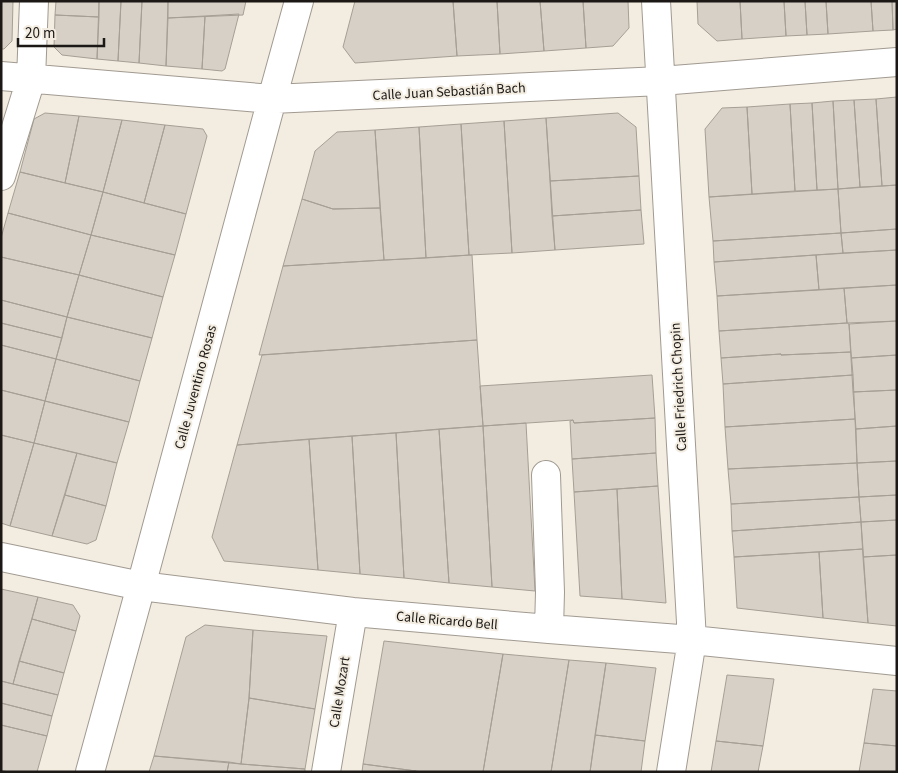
<svg xmlns="http://www.w3.org/2000/svg" width="898" height="773" font-family="'Source Sans 3',sans-serif">
<style>
.building{fill:#d7d0c6;stroke:#a59f95}
.lines{fill:none;stroke-linecap:round;stroke-linejoin:round}
.minor-casing{stroke:#a19a91;stroke-width:30}
.minor{stroke:#fff;stroke-width:28}
.labels{text-anchor:middle;stroke-width:4;stroke-linejoin:round;paint-order:stroke}
.street-label{font-size:14px;fill:#1b1815;stroke:#f3ece1}
</style>
<rect width="100%" height="100%" fill="#f3ece1"/>
<path class="building" d="M1,1h12l-1,40 -8,8h-3z
M56,1h43v16l-44,-2z
M99,1h22l-3,60 -21,-2z
M121,1h21l-3,62 -21,-2z
M142,1h26l-2,65 -27,-3z
M168,1h78l-3,14 -75,3z
M355,1h98l4,55 -102,7 -12,-16z
M453,1h44l3,53 -43,2z
M497,1h43l4,50 -44,3z
M540,1h43l3,47 -42,3z
M583,1h45l1,27 -16,18 -27,2z
M697,1h43l2,38 -25,2 -19,-17z
M740,1h44l2,35 -44,3z
M784,1h21l2,34 -21,1z
M805,1h21l2,33 -21,1z
M826,1h45l2,30 -45,3z
M871,1h21l1,29 -20,1z
M892,1h5v28l-4,1z
M239,14l-14,55 -3,2 -20,-2 3,-53z
M55,15l44,2 -2,42 -35,-4 -8,-8z
M205,16l-3,53 -36,-3 2,-48z
M897,97v88l-15,1 -6,-87z
M876,99l6,87 -22,1 -6,-87z
M854,100l6,87 -22,2 -5,-88z
M833,101l5,88 -21,1 -5,-87z
M812,103l5,87 -22,1 -5,-87z
M790,104l5,87 -43,3 -5,-87z
M747,107l5,87 -43,3 -4,-68 17,-21z
M45,113l34,3 -14,67 -45,-11 14,-53z
M618,113l18,14 3,49 -89,5 -4,-63z
M79,116l43,4 -19,72 -38,-9z
M546,118l9,132 -43,3 -8,-132z
M122,120l43,5 -21,78 -41,-11z
M504,121l8,132 -43,2 -8,-131z
M461,124l8,131 -43,3 -7,-131z
M165,125l38,4 4,7 -21,78 -42,-11z
M419,127l7,131 -42,2 -9,-130z
M375,130l5,78 -47,1 -31,-10 13,-48 22,-19z
M20,172l83,20 -12,43 -83,-22z
M639,176l2,34 -89,6 -2,-35z
M897,185v44l-56,4 -3,-44z
M838,189l3,44 -128,8 -4,-44z
M103,192l83,22 -11,41 -84,-20z
M302,199l31,10 47,-1 4,52 -101,6z
M641,210l3,34 -89,6 -3,-34z
M8,213l83,22 -12,40 -78,-18v-19z
M897,229v21l-54,3 -2,-20z
M841,233l2,20 -129,9 -1,-21z
M91,235l84,20 -12,42 -84,-22z
M897,250v35l-78,5 -3,-35z
M472,255l5,85 -218,15 24,-89z
M816,255l3,35 -102,6 -3,-34z
M1,257l78,18 -12,42 -66,-17z
M79,275l84,22 -11,41 -85,-21z
M897,285v36l-50,2 -3,-35z
M844,288l3,35 -128,8 -2,-35z
M1,300l66,17 -5,21 -61,-15z
M67,317l85,21 -12,43 -84,-22z
M897,321v34l-46,3 -2,-34z
M1,323l61,15 -6,21 -55,-14z
M847,323l2,1 2,28 -70,3v-1l-60,4 -2,-27z
M477,340l6,86 -246,19 25,-90z
M1,345l55,14 -11,42 -44,-11z
M851,352l2,23 -130,9 -2,-26 60,-4v1z
M897,355v35l-44,2 -2,-34z
M56,359l84,22 -11,41 -84,-21z
M652,375l3,43 -81,5 -1,-3 -90,6 -3,-40z
M853,375l2,44 -130,8 -2,-43z
M1,390l44,11 -11,42 -33,-8z
M897,390v36l-41,3 -3,-37z
M45,401l84,21 -12,41 -83,-20z
M655,418l1,35 -84,6 -2,-38 3,-1 1,3z
M855,419l2,44 -129,6 -3,-42z
M526,423l9,168 -43,-4 -9,-161z
M483,426l9,161 -43,-4 -10,-154z
M897,426v35l-40,2 -1,-34z
M439,429l10,154 -45,-5 -8,-145z
M396,433l8,145 -44,-4 -8,-138z
M1,435l33,8 -24,83 -9,-3z
M352,436l8,138 -42,-4 -9,-131z
M309,439l9,131 -94,-9 -12,-24 25,-92z
M34,443l43,10 -25,83 -42,-10z
M77,453l40,10 -11,43 -41,-11z
M656,453l2,33 -84,6 -2,-33z
M897,461v34l-38,2 -2,-34z
M857,463l2,34 -128,7 -3,-35z
M658,486l8,117 -44,-4 -5,-110z
M617,489l5,110 -42,-3 -6,-104z
M65,495l41,11 -10,34 -9,4 -35,-8z
M897,495v25l-36,2 -2,-25z
M859,497l2,25 -129,9 -1,-27z
M897,520v35l-34,2 -2,-35z
M861,522l2,27 -129,8 -2,-26z
M863,549l5,74 -45,-5 -4,-66z
M819,552l4,66 -86,-10 -3,-51z
M897,555v71l-29,-3 -5,-66z
M1,589l37,8 -25,87 -12,-3z
M38,597l35,8 7,11 -4,15 -44,-12z
M32,619l44,12 -12,42 -45,-12z
M205,625l48,5 -4,69 -8,65 -87,-8 32,-119z
M253,630l74,6 -12,73 -66,-11z
M384,641l119,13 -20,118h-60l-60,-8z
M503,654l66,6 -18,112h-68z
M569,660l37,3 -16,109h-39z
M19,661l45,12 -6,22 -45,-11z
M606,663l50,5 -11,73 -50,-6z
M727,675l47,4 -11,67 -47,-5z
M1,681l57,14 -6,21 -51,-13z
M873,689l24,2v55l-33,-3z
M249,698l66,11 -10,60 -64,-5z
M1,703l51,13 -5,20 -46,-11z
M1,725l46,11 -10,36h-29l-7,-2z
M595,735l50,6 -4,31h-51z
M716,741l47,5 -5,26h-47z
M864,743l33,3v26h-38z
M154,756l75,6 -2,10h-78z
M229,762l12,2 64,5v3h-78z
M363,764l53,7 -54,1z"/>
<g class="lines">
<g class="minor-casing">
<path id="minor" d="M656,1l36,639 -21,132
M1,76l271,23 389,-18 236,-19
M1,176l30,-97 3,-78
M546,475l4,117 -1,37
M1,557l140,29 212,26 196,17 143,11 205,21
M90,772l51,-186 131,-487 27,-98
M326,772l27,-160"/>
</g>
<use href="#minor" class="minor"/>
</g>
<g class="labels">
<g class="street-label">
<text transform="translate(449 91) rotate(-3)" y="5">Calle Juan Sebastián Bach</text>
<text transform="translate(195 387) rotate(-75)" y="5">Calle Juventino Rosas</text>
<text transform="translate(678 387) rotate(-93)" y="5">Calle Friedrich Chopin</text>
<text transform="translate(447 620) rotate(5)" y="5">Calle Ricardo Bell</text>
<text transform="translate(339 692) rotate(-81)" y="5">Calle Mozart</text>
</g>
</g>
<rect width="898" height="773" fill="none" stroke="#1b1815" stroke-width="5"/>
<path d="M18 38v8h86v-8" fill="none" stroke="#1b1815" stroke-width="2.5"/>
<text x="25" y="38" font-size="15" fill="#1b1815" stroke="#f3ece1" stroke-width="4" paint-order="stroke">20 m</text>
</svg>
